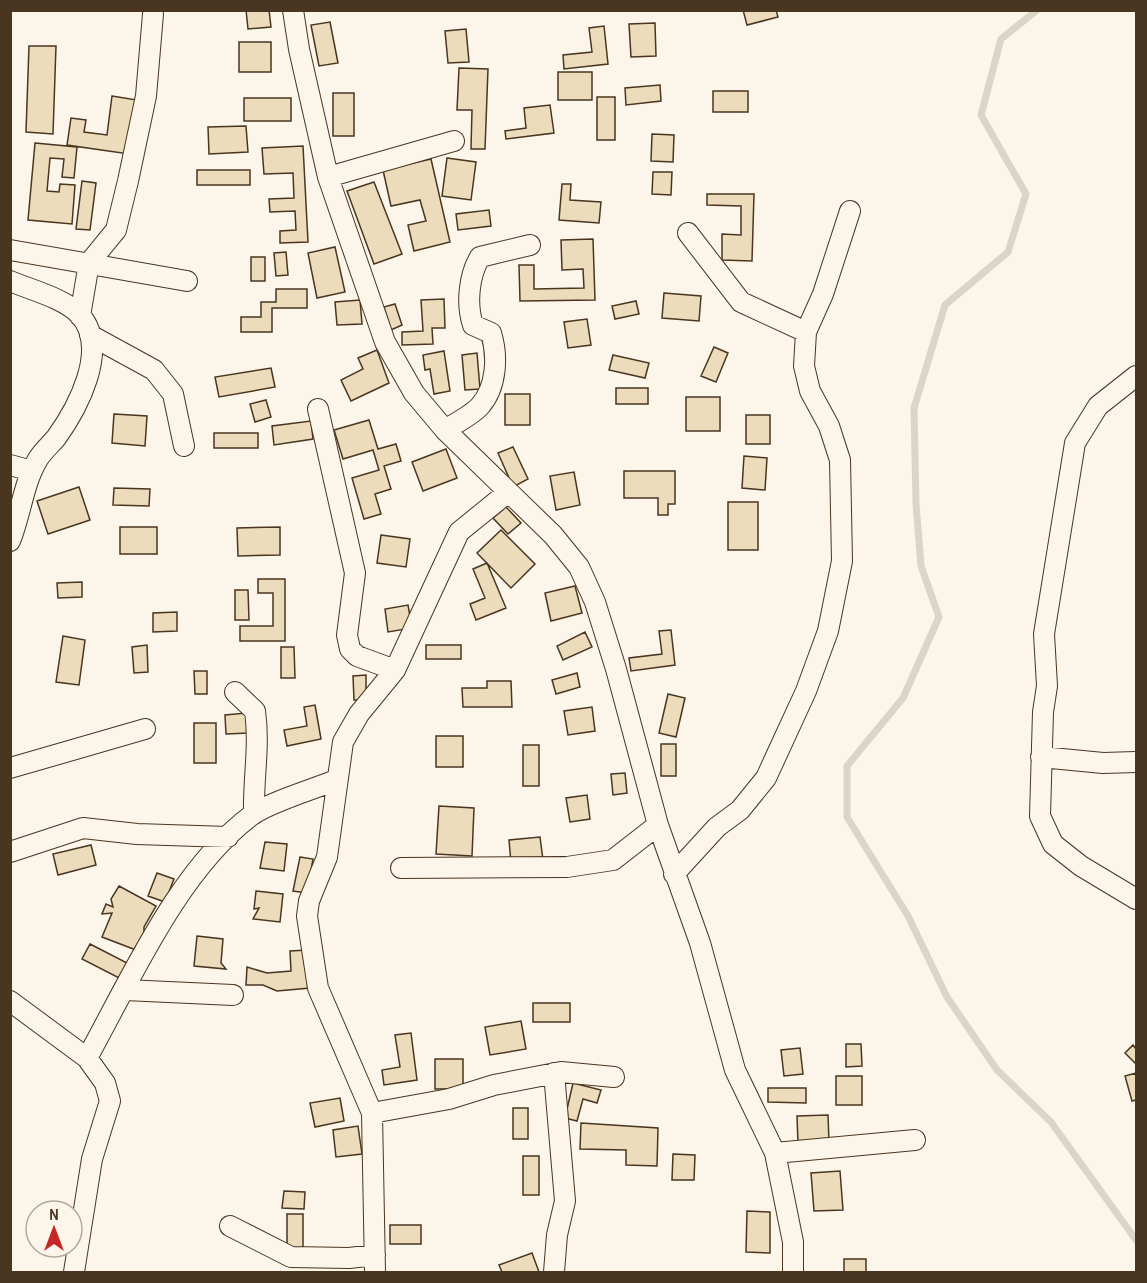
<svg xmlns="http://www.w3.org/2000/svg" width="1147" height="1283" font-family="'Archivo Narrow',sans-serif">
<style>
.lines{fill:none;stroke-linecap:round;stroke-linejoin:round}
.stream{stroke:#dcd4c6;stroke-width:7}
.building{fill:#ecdcbc;stroke:#4a3520;stroke-width:1.5}
.street-casing{stroke:#4a3520;stroke-width:22}
.street{stroke:#fbf6e9;stroke-width:20}
</style>
<rect width="100%" height="100%" fill="#fbf6e9"/>
<g class="lines">
<path class="stream" d="M1037,10l-36,29 -20,76 45,79 -18,58 -63,53 -31,103 2,96 5,62 18,51 -36,81 -56,68v51l61,99 39,81 50,73 54,52 85,118"/>
</g>
<path class="building" d="M246,10h23l2,17 -23,2z
M743,10h33l2,7 -31,8z
M330,22l8,41 -19,3 -8,-41z
M655,23l1,33 -25,1 -2,-33z
M604,26l4,38 -44,5 -1,-14 29,-3 -3,-24z
M466,29l3,33 -21,1 -3,-32z
M239,42h32v30h-32z
M29,46h27l-3,88 -27,-2z
M459,68l29,1 -3,80h-14l1,-39h-15z
M558,72h34v28h-34z
M660,85l1,16 -35,4 -1,-17z
M713,91h35v21h-35z
M333,93h21v43h-21z
M112,96l25,4 -8,54 -62,-9 4,-27 15,2 -2,12 23,3z
M597,97h18v43h-18z
M244,98h47v23h-47z
M550,105l4,28 -48,6 -1,-8 21,-3 -2,-20z
M246,126l2,26 -39,2 -1,-27z
M652,134l22,1 -1,27 -22,-1z
M35,143l42,4 -3,31 -12,-1 2,-18 -14,-1 -3,33 12,1 1,-8 15,1 -3,39 -44,-4z
M303,146l5,96 -28,1v-12l16,-1 -1,-19 -25,1 -1,-13 25,-1 -1,-25 -29,1 -2,-26z
M447,158l29,4 -5,38 -29,-4z
M431,159l19,83 -36,9 -6,-26 18,-4 -6,-21 -29,6 -8,-36z
M197,170h53v15h-53z
M653,172h19l-1,23 -19,-1z
M82,181l14,2 -6,47 -14,-1z
M374,182l28,72 -28,10 -27,-73z
M562,184h9l-1,16 31,2 -2,21 -40,-3z
M707,194h47l-2,67 -30,-1v-26l19,1v-29l-34,-1z
M489,210l2,16 -33,4 -2,-16z
M593,239l2,61 -75,1 -1,-36h15v24l50,-1 -1,-19 -21,1 -1,-30z
M335,247l10,45 -28,6 -9,-45z
M286,252l2,23 -12,1 -2,-23z
M251,257h14v24h-14z
M276,289h31v19h-35v24h-31v-15h20v-15h15z
M664,293l37,3 -2,25 -37,-3z
M444,299l1,29h-13l1,16 -31,1v-13l21,-1 -2,-31z
M360,300l2,24 -25,1 -2,-23z
M636,301l3,13 -24,5 -3,-13z
M395,304l7,21 -11,5 -7,-23z
M587,319l4,26 -23,3 -4,-26z
M714,347l14,6 -12,29 -15,-6z
M377,350l12,33 -38,18 -10,-21 22,-11 -5,-11z
M444,351l6,40 -16,3 -4,-25 -5,1 -2,-15z
M477,353l3,36 -15,1 -3,-35z
M613,355l36,8 -4,15 -36,-8z
M271,368l4,19 -56,10 -4,-20z
M616,388h32v16h-32z
M505,394h25v31h-25z
M686,397h34v34h-34z
M266,400l5,17 -16,5 -5,-18z
M114,414l33,2 -2,30 -33,-3z
M746,415h24v29h-24z
M369,420l9,29 18,-5 5,17 -17,5 7,23 -16,5 6,20 -17,5 -12,-41 27,-8 -6,-20 -30,9 -9,-29z
M311,421l2,18 -39,6 -2,-19z
M214,433h44v15h-44z
M513,447l15,32 -15,8 -15,-34z
M446,449l11,29 -34,13 -11,-29z
M744,456l23,2 -2,32 -23,-2z
M624,471h51v33h-7v11h-10v-17h-34z
M574,472l6,33 -24,5 -6,-34z
M79,487l11,33 -42,14 -11,-33z
M114,488l36,1 -1,17 -36,-1z
M728,502h30v48h-30z
M506,507l15,16 -13,11 -15,-16z
M120,527h37v27h-37z
M280,527v28l-42,1 -1,-28z
M501,530l34,34 -24,24 -34,-35z
M381,535l29,4 -4,28 -29,-4z
M487,563l19,45 -30,12 -6,-16 15,-6 -12,-29z
M258,579h27v62h-45v-15h33v-33h-15z
M82,582v15l-24,1 -1,-15z
M575,586l7,27 -31,8 -6,-28z
M235,590h13l1,30h-14z
M408,605l4,23 -24,4 -3,-23z
M177,612v19l-24,1v-19z
M671,630l4,35 -44,6 -2,-13 33,-4 -3,-23z
M585,632l7,15 -29,13 -6,-14z
M63,636l22,4 -6,45 -23,-3z
M147,645l1,27 -14,1 -2,-26z
M426,645h35v14h-35z
M281,647h13l1,31h-14z
M194,671h13v23h-12z
M577,673l3,14 -24,7 -4,-14z
M366,675v25h-12l-1,-24z
M487,681h24l1,26h-49l-1,-19h25z
M668,694l17,4 -9,39 -17,-4z
M315,705l6,34 -34,7 -3,-16 23,-4 -3,-19z
M592,707l3,24 -27,4 -4,-24z
M246,713l2,20 -22,1 -1,-19z
M194,723h22v40h-22z
M436,736h27v31h-27z
M661,744h15v32h-15z
M523,745h16v41h-16z
M625,773l2,20 -14,2 -2,-21z
M587,795l3,24 -20,3 -4,-24z
M439,806l35,2 -2,48 -36,-2z
M540,837l3,23 -32,3 -2,-23z
M265,842l22,2 -3,27 -24,-3z
M91,845l5,20 -38,10 -5,-21z
M300,857l13,2 -6,34 -14,-2z
M157,873l17,6 -9,23 -17,-6z
M119,886l37,20 -12,21v13l-8,10 -34,-13 10,-24 -10,1 4,-10 7,3 -2,-8z
M256,891l27,3 -3,28 -27,-3 6,-11 -5,1z
M197,936l26,3 -2,24 5,6 -32,-3z
M90,944l41,21 -8,15 -41,-21z
M307,950l3,38 -33,3 -14,-6h-17l1,-18 20,6 24,-2 -1,-20z
M533,1003h37v19h-37z
M521,1021l5,28 -36,6 -5,-28z
M411,1033l6,47 -33,5 -2,-15 18,-3 -5,-32z
M846,1044h15l1,22 -16,1z
M1133,1045l3,4v15l-11,-11z
M800,1048l3,26 -19,2 -3,-26z
M435,1059h28v30h-28z
M1136,1073v27l-4,1 -7,-25z
M836,1076h26v29h-26z
M573,1083l28,7 -4,13 -14,-4 -6,22 -12,-3z
M768,1088h38v15l-38,-1z
M340,1098l4,23 -29,6 -5,-24z
M513,1108h15v31h-15z
M828,1115l1,27 -31,1 -1,-27z
M581,1123l77,5 -1,38 -31,-1v-15l-46,-1z
M358,1126l4,28 -26,3 -3,-27z
M673,1154l22,1 -1,25h-22z
M523,1156h16v39h-16z
M840,1171l3,39 -29,1 -3,-38z
M284,1191l21,1 -1,17 -22,-1z
M747,1211l23,1v41l-24,-1z
M287,1214h16v36h-16z
M390,1225h31v19h-31z
M532,1253l7,19h-37l-3,-7z
M844,1259h22v13h-22z"/>
<g class="lines">
<g class="street-casing">
<path id="street" d="M293,10l6,39 29,128 57,165 29,51 31,37 108,105 26,32 16,35 21,67 42,156 42,118 35,127 40,83 18,89v30
M328,177l126,-36
M688,233l53,69 65,30
M10,250l177,31
M10,281c21,9 54,17 70,34 30,34 -3,94 -24,123 -6,7 -13,13 -18,21 -15,25 -17,55 -28,82
M80,316l9,-53 27,-33 12,-49 18,-85 7,-82
M90,335l64,35 19,24 11,52
M1136,376l-38,30 -23,37 -31,191 3,52 -4,26 -3,104 13,28 28,22 55,33
M318,409l37,164 -8,62 3,14 7,7 38,14
M445,430c11,-7 27,-15 35,-24 17,-19 18,-50 11,-73l-18,-8c-7,-21 -4,-50 7,-68l50,-12
M10,465l22,6
M235,692l20,19c5,35 -2,68 -1,103
M1041,757l62,6 33,-1
M10,768l135,-39
M10,852l73,-24 54,6 91,3
M401,868l166,-1 46,-7 45,-35
M674,874l43,-47 23,-17 26,-32 40,-87 22,-60 14,-70 -2,-101 -11,-34 -19,-35 -6,-25 2,-34 17,-38 27,-83
M125,990l108,5
M10,1001l77,57 18,25 5,18 -18,58 -18,113
M87,1058c44,-79 91,-188 165,-243 18,-13 62,-26 84,-35
M372,1113l77,-14 45,-14 67,-13 53,5
M775,1153l140,-13
M230,1226l61,31 58,1 26,-3
M375,1272l-3,-159 -54,-125 -11,-72 2,-15 18,-44 16,-115 16,-28 36,-44 64,-138 48,-39
M554,1272l3,-37 8,-34 -11,-128"/>
</g>
<use href="#street" class="street"/>
</g>
<rect width="1147" height="1283" fill="none" stroke="#4a3520" stroke-width="24"/>
<g transform="translate(54 1229)"><circle r="28" fill="#fbf6e9" stroke="#b4a999" stroke-width="1.5"/>
<path d="M0-4.5L10 22L0 15L-10 22Z" fill="#c62828"/>
<text y="-9" font-size="16" font-weight="bold" text-anchor="middle" fill="#4a3520">N</text>
</g>
</svg>
